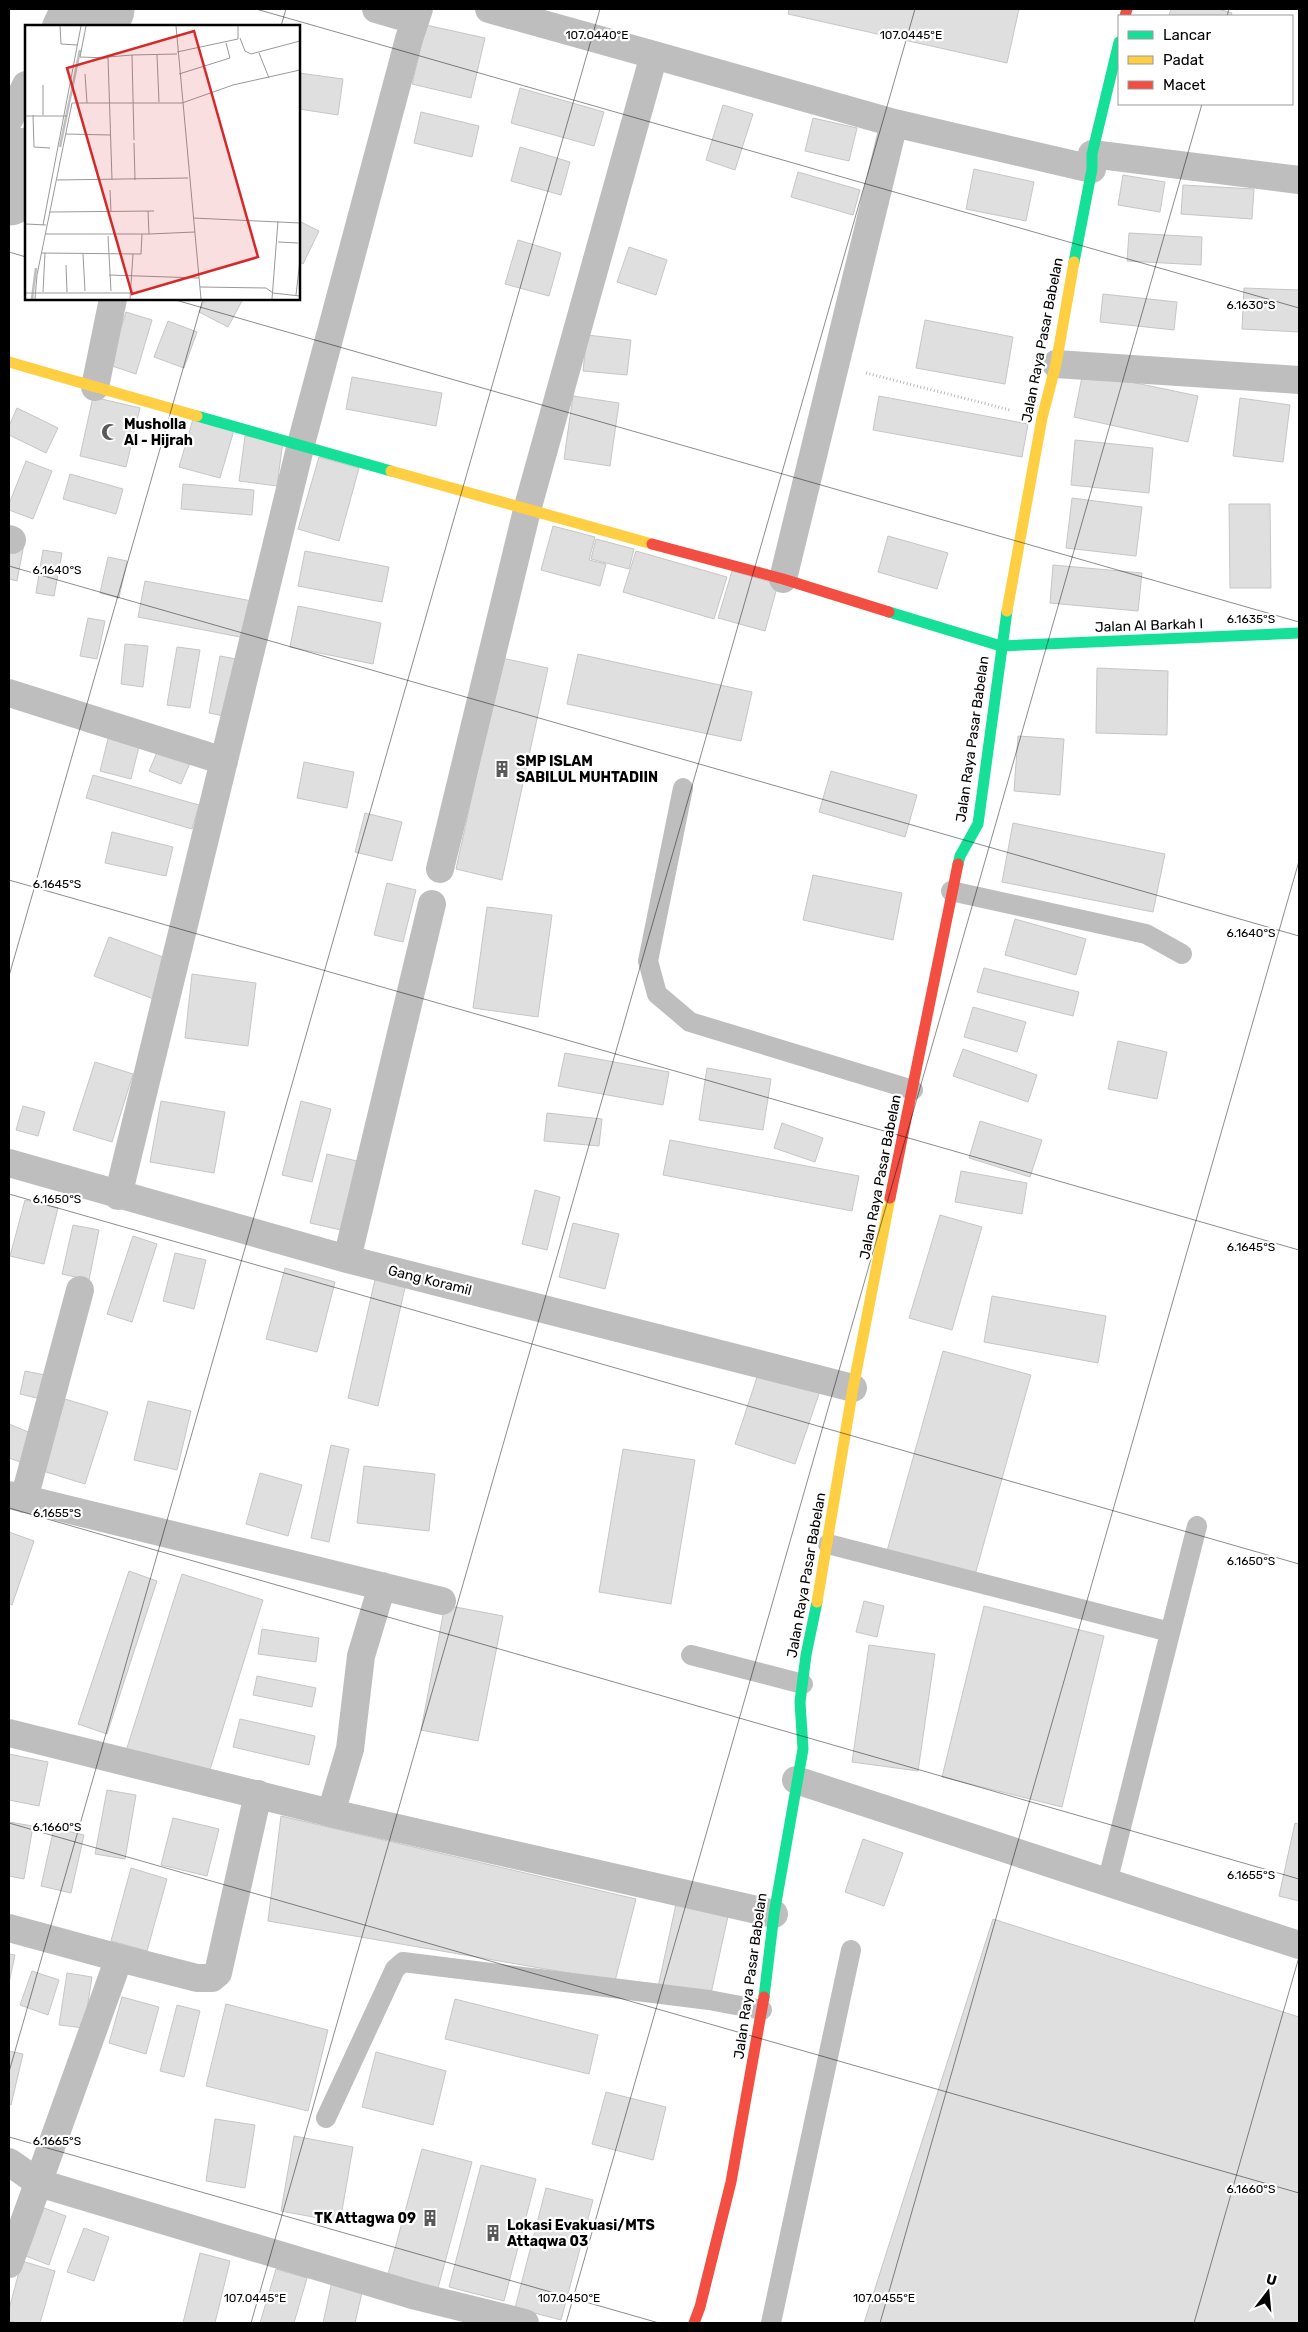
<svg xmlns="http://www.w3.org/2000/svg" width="1308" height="2332" font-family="Rubik,sans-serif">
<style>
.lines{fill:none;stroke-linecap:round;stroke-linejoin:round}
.river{stroke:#bebebe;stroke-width:65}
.building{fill:#dfdfdf;stroke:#c6c6c6}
.path{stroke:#b9b9b9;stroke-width:3;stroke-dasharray:1 2.5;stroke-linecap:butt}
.lane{stroke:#bebebe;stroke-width:20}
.street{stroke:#bebebe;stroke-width:28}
.fast{stroke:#16e098;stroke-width:11}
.slow{stroke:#ffcf43;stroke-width:11}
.jam{stroke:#f24e42;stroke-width:11}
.ticks{fill:none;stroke:#000;stroke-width:1;stroke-opacity:0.45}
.labels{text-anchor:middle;stroke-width:4.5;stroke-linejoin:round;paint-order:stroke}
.street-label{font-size:14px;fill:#000;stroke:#fff}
.poi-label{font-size:14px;font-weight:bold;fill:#000;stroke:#fff;text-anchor:start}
.inset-river{fill:none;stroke:#bebebe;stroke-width:2.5}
.inset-road{fill:none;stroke:#999;stroke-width:1}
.view{fill:#d62828;fill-opacity:0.15;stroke:#d62828;stroke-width:2.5}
.inset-edge{fill:none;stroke:#000;stroke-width:2.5}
.ticks-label{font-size:12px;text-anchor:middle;fill:#000;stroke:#fff;stroke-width:4.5;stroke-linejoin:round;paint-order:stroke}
</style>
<rect width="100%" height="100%" fill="#fff"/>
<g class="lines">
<path class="river" d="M94,26l8,-17
M9,193l17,-33"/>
</g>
<path class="building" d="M789,9h230l-12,54 -219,-49z
M1171,9h47l14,4 -1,3h-62z
M426,25l59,13 -14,60 -59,-14z
M299,73l44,6 -5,36 -39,-6z
M520,88l84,24 -10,34 -83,-23z
M723,105l30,9 -18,56 -29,-10z
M421,112l58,14 -7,31 -58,-14z
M813,118l44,10 -8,33 -44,-10z
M520,147l50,15 -9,33 -50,-14z
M974,169l60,13 -8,39 -60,-12z
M798,172l62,18 -7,25 -62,-18z
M1123,175l42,7 -5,30 -42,-7z
M1183,185l71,4 -2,30 -71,-5z
M299,221l20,10 -16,33 -4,-3z
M1129,233l73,4 -1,28 -74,-4z
M518,240l43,13 -12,43 -44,-12z
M629,247l38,13 -11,35 -39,-13z
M1244,288l55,2v42l-57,-3z
M1103,294l74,8 -3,28 -74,-8z
M205,299h38l-15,28 -29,-15z
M126,312l26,8 -16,54 -27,-9z
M925,320l88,17 -8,47 -89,-16z
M168,321l29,11 -13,36 -30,-11z
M587,335l44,5 -4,35 -44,-4z
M1083,372l115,24 -10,46 -114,-25z
M352,377l90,16 -6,33 -90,-17z
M573,396l46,7 -9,63 -46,-7z
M879,396l149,28 -6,33 -149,-27z
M93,397l47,11 -14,59 -46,-11z
M1240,398l50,7 -7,57 -50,-6z
M17,408l41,20 -12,25 -37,-18v-9z
M193,419l41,11 -14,48 -41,-11z
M245,436l38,5 -6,45 -38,-5z
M1075,440l78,8 -4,45 -78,-8z
M319,457l40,11 -20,73 -41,-12z
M26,461l26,10 -19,48 -24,-9v-6z
M70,474l53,15 -7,25 -53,-15z
M183,484l71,6 -2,25 -71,-6z
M1072,498l70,9 -6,49 -70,-8z
M1229,504h41l1,84h-41z
M553,526l42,11 -6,23 17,4 -6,22 -59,-16z
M888,536l60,17 -11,36 -59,-17z
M596,539l38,10 -5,20 -38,-10z
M9,541l15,3 -7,37 -8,-2z
M43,550l19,3 -8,43 -18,-3z
M305,551l84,16 -7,35 -84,-16z
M636,551l91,26 -13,42 -91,-27z
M108,557l19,4 -8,37 -19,-5z
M1053,565l89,8 -4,38 -88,-8z
M732,571l46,13 -13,47 -47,-13z
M145,581l107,20 -7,37 -107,-21z
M298,606l83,17 -8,41 -83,-17z
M88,618l17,3 -8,38 -17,-3z
M125,644l23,2 -5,41 -22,-3z
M177,647l23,3 -10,58 -23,-3z
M578,654l174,38 -11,49 -174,-37z
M220,656l16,3 -12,57 -15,-3z
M502,658l46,10 -46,212 -46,-11z
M1097,668l71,3 -1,64 -71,-2z
M109,735l31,8 -9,36 -31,-8z
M1018,736l46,3 -4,56 -46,-4z
M161,743l32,13 -12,28 -32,-13z
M304,762l50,10 -7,36 -50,-10z
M831,771l86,24 -12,42 -86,-25z
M93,775l106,30 -7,24 -106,-31z
M365,813l37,9 -10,39 -37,-9z
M1013,823l152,31 -12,58 -151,-30z
M112,832l61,15 -7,29 -61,-13z
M813,875l89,18 -9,47 -90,-20z
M387,883l29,7 -13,52 -29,-7z
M487,907l65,8 -14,102 -65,-9z
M1015,919l71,20 -10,36 -71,-20z
M109,937l62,23 -15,40 -62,-24z
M984,968l95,24 -6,24 -96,-24z
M192,974l64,9 -8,63 -63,-8z
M973,1007l53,15 -9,30 -53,-15z
M1118,1041l49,11 -10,47 -49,-10z
M963,1049l74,26 -9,27 -75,-26z
M565,1053l104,19 -6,33 -105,-19z
M95,1062l38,12 -21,68 -39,-12z
M707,1068l64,11 -8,51 -64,-10z
M161,1101l64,11 -11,61 -64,-11z
M301,1101l30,8 -19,73 -30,-7z
M23,1106l22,6 -7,24 -22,-6z
M547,1113l55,6 -3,27 -55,-5z
M980,1121l62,19 -12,37 -61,-19z
M782,1123l41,15 -8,24 -41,-14z
M670,1140l189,36 -7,35 -189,-36z
M327,1154l30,7 -16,69 -31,-7z
M961,1171l66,12 -5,31 -67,-12z
M535,1190l25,7 -13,53 -25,-6z
M25,1200l33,8 -14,56 -34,-8z
M940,1215l42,12 -30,103 -43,-12z
M573,1223l46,11 -14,55 -46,-12z
M73,1225l26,5 -10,50 -27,-6z
M133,1236l24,8 -25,78 -25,-8z
M175,1253l31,7 -12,49 -31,-8z
M285,1268l50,14 -18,70 -51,-13z
M377,1271l30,8 -29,127 -30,-8z
M992,1296l114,20 -8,47 -114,-21z
M943,1351l88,24 -56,200 -88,-24z
M25,1371l25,5 -5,24 -25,-6z
M759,1371l61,20 -25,73 -60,-20z
M65,1399l43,13 -23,72 -42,-13z
M148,1401l43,10 -14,59 -43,-10z
M9,1424l29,12 -12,28 -17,-6z
M331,1445l18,4 -20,93 -18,-4z
M623,1449l72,11 -24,144 -72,-12z
M364,1466l71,8 -6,57 -72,-8z
M260,1473l42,12 -14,51 -42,-12z
M9,1532l25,9 -22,64 -3,-1z
M129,1571l28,10 -50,153 -29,-10z
M182,1574l81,26 -56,179 -82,-25z
M864,1601l20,5 -7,31 -21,-5z
M445,1605l58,11 -25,125 -57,-11z
M984,1606l120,30 -42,171 -120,-30z
M262,1629l57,9 -3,24 -58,-8z
M869,1645l66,9 -17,117 -66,-9z
M257,1676l59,12 -4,19 -59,-12z
M240,1719l75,17 -6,29 -76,-18z
M9,1754l39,8 -9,44 -30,-6z
M107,1790l29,5 -11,64 -30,-5z
M281,1816l355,83 -21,82 -347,-60z
M173,1818l46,11 -12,47 -46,-11z
M9,1822l24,4 -9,53 -15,-3z
M1295,1823l4,1v77l-20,-5z
M54,1828l30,7 -13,58 -30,-7z
M863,1839l40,14 -19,53 -39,-14z
M131,1868l36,11 -20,72 -36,-10z
M678,1895l52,12 -20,91 -52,-11z
M993,1919l306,98v306h-435z
M9,1954l6,1 -6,28z
M32,1971l27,9 -11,35 -28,-10z
M67,1973l25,4 -8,51 -25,-3z
M122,1997l37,10 -13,47 -37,-11z
M455,1999l143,36 -9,39 -144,-35z
M226,2004l102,26 -20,81 -102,-25z
M177,2005l23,6 -16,66 -24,-6z
M9,2051l14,3 -12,51 -2,-1z
M376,2052l70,19 -13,54 -71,-18z
M606,2092l60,15 -13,53 -61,-16z
M215,2119l40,6 -10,63 -39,-7z
M294,2136l59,11 -13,75 -59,-11z
M422,2149l50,13 -34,126 -50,-14z
M481,2165l55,14 -32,122 -55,-14z
M546,2188l47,12 -32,120 -46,-12z
M44,2208l22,8 -17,49 -23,-9z
M84,2228l25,9 -15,44 -27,-9z
M200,2253l30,8 -15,62h-32z
M22,2261l33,10 -15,52h-23l-8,-2v-12z
M276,2269l31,9 -13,45h-34z
M332,2281l31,7 -8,35h-32z"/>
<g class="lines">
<path class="path" d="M866,373l144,37"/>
<path class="lane" d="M683,788l-35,173 9,33 33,28 223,68
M951,891l195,43 36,20
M828,1544l342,88
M691,1655l112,29
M1107,1883l90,-357
M326,2118l69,-149 8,-7 306,38 53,10
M771,2323l80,-373"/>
<path class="street" d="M376,9l38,11
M489,9l165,46
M56,26l8,-17
M9,120l17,-35
M1092,154l207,26
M1056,364l243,16
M95,387l18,-88
M9,539l3,1
M783,579l111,-456
M9,693l215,68
M440,869l87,-359 127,-455 240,68 198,46
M9,1163l338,96 506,129
M118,1196l183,-752 108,-405 10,-30
M347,1259l85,-355
M9,1495l433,106
M24,1499l56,-209
M9,1733l322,80 19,-64 11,-93 21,-70
M796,1780l503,165
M331,1813l443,101
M9,1928l110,30 78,20h15l6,-5 40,-179
M9,2162l30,21 377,113 109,27
M9,2264l110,-306"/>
<path class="fast" d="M1074,262l18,-93v-15l27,-112
M197,416l194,55
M889,612l112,34 298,-13
M958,864l2,-8 18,-32 29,-213
M764,1997l10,-83 29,-165 -3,-47 6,-47 11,-53"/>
<path class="slow" d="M9,362l188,54
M391,471l261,73
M1007,611l35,-193 14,-54 18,-102
M817,1602l36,-214 37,-190"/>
<path class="jam" d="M1125,16l2,-7
M652,544l131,35 106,33
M890,1198l68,-334
M694,2323l6,-16 31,-125 33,-185"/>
</g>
<path class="ticks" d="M256,9l1043,299M1227,16l2,-7M281,26l5,-17M9,252l17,5M172,299l1127,323M9,566l1290,370M9,880l1290,370M9,976l194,-677M9,1194l1290,370M9,1508l1290,371M9,1823l1290,370M9,2072l591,-2063M9,2137l650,186M251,2323l664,-2314M566,2323l636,-2219M880,2323l419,-1462M1194,2323l105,-366"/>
<defs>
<g id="mosque-bare" transform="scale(1.35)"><path d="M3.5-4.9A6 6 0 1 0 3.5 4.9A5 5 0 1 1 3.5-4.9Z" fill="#595959" stroke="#fff" stroke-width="2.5" paint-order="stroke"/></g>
<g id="building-bare" transform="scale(1.35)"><path d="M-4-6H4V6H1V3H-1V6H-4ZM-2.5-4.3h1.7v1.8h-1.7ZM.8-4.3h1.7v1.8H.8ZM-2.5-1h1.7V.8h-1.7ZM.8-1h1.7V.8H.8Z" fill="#595959" stroke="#fff" stroke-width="2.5" paint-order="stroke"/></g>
</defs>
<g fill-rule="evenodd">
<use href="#mosque-bare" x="110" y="432"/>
<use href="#building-bare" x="502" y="769"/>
<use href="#building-bare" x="430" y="2218"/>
<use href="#building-bare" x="493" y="2233"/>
</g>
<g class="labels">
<g class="street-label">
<text transform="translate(1042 340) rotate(-79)" y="5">Jalan Raya Pasar Babelan</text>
<text transform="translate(1149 625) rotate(-2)" y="5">Jalan Al Barkah I</text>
<text transform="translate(972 739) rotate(-82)" y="5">Jalan Raya Pasar Babelan</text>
<text transform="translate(880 1177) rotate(-79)" y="5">Jalan Raya Pasar Babelan</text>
<text transform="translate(430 1280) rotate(14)" y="5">Gang Koramil</text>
<text transform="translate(806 1575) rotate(-80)" y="5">Jalan Raya Pasar Babelan</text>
<text transform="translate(750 1976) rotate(-82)" y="5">Jalan Raya Pasar Babelan</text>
</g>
<g class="poi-label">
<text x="124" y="429">Musholla<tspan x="124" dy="16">Al - Hijrah</tspan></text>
<text x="516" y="766">SMP ISLAM<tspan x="516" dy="16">SABILUL MUHTADIIN</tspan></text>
<text x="416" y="2223" text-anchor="end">TK Attagwa 09</text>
<text x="507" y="2230">Lokasi Evakuasi/MTS<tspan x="507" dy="16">Attaqwa 03</tspan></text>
</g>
</g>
<g transform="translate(25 25)">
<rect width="275" height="275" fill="#fff"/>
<path class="inset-river" d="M35,122l20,-97M7,274l4,-31"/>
<path class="inset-road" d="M35,1l1,18 16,1M61,1l-6,31 28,1M151,1l25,273M215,13l5,13 6,3 49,-13M152,27l61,-13v-13M234,28l10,25M132,30l2,47M60,49l2,29M154,49l51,-16 -4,-15M18,60v30M8,90l1,32 16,1M0,91h42M41,109l44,1M109,115l-2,-85 45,-1M109,118l1,37M32,155l131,-2M87,155l-4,-123 24,-2M85,165l1,22M25,187l104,-1M168,193l107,5M1,199l20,1M18,200l38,-199M20,209h104l-1,-23M124,209l46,-2M83,211l3,55M253,217l20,1M17,228l99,1 1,-20M58,229l2,37M41,240l1,27M84,250l90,3M175,262l66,1 7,5 27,3M18,267l2,-39M0,268h105M271,270l4,-35M10,274l2,-24 35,-172h110l51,-18 67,-15M105,274l3,-45M247,274l6,-78"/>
<path class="view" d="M169,6l64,226 -126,37 -65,-226z"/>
<rect width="275" height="275" class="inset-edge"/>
</g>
<g class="ticks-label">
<text x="597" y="39">107.0440°E</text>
<text x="911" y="39">107.0445°E</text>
<text x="1251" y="309">6.1630°S</text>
<text x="57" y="574">6.1640°S</text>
<text x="1251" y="623">6.1635°S</text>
<text x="57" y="888">6.1645°S</text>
<text x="1251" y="937">6.1640°S</text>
<text x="57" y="1203">6.1650°S</text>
<text x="1251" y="1251">6.1645°S</text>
<text x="57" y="1517">6.1655°S</text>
<text x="1251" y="1565">6.1650°S</text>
<text x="57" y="1831">6.1660°S</text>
<text x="1251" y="1879">6.1655°S</text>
<text x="57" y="2145">6.1665°S</text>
<text x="1251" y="2193">6.1660°S</text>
<text x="255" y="2302">107.0445°E</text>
<text x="569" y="2302">107.0450°E</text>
<text x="884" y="2302">107.0455°E</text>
</g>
<rect width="1308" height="2332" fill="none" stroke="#000000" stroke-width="20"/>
<rect x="1118" y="15" width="175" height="90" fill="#ffffff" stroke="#999999"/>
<rect x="1128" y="31" width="25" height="8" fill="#16e098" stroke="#999999"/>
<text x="1163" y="40" font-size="15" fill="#000000">Lancar</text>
<rect x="1128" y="56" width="25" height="8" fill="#ffcf43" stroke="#999999"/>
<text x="1163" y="65" font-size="15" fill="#000000">Padat</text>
<rect x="1128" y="81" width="25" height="8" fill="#f24e42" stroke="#999999"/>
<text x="1163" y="90" font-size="15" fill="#000000">Macet</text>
<g transform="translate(1268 2292) rotate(16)" stroke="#ffffff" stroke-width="4" paint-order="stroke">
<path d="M0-4L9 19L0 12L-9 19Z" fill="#000000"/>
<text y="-8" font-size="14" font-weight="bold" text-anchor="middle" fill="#000000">U</text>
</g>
</svg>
